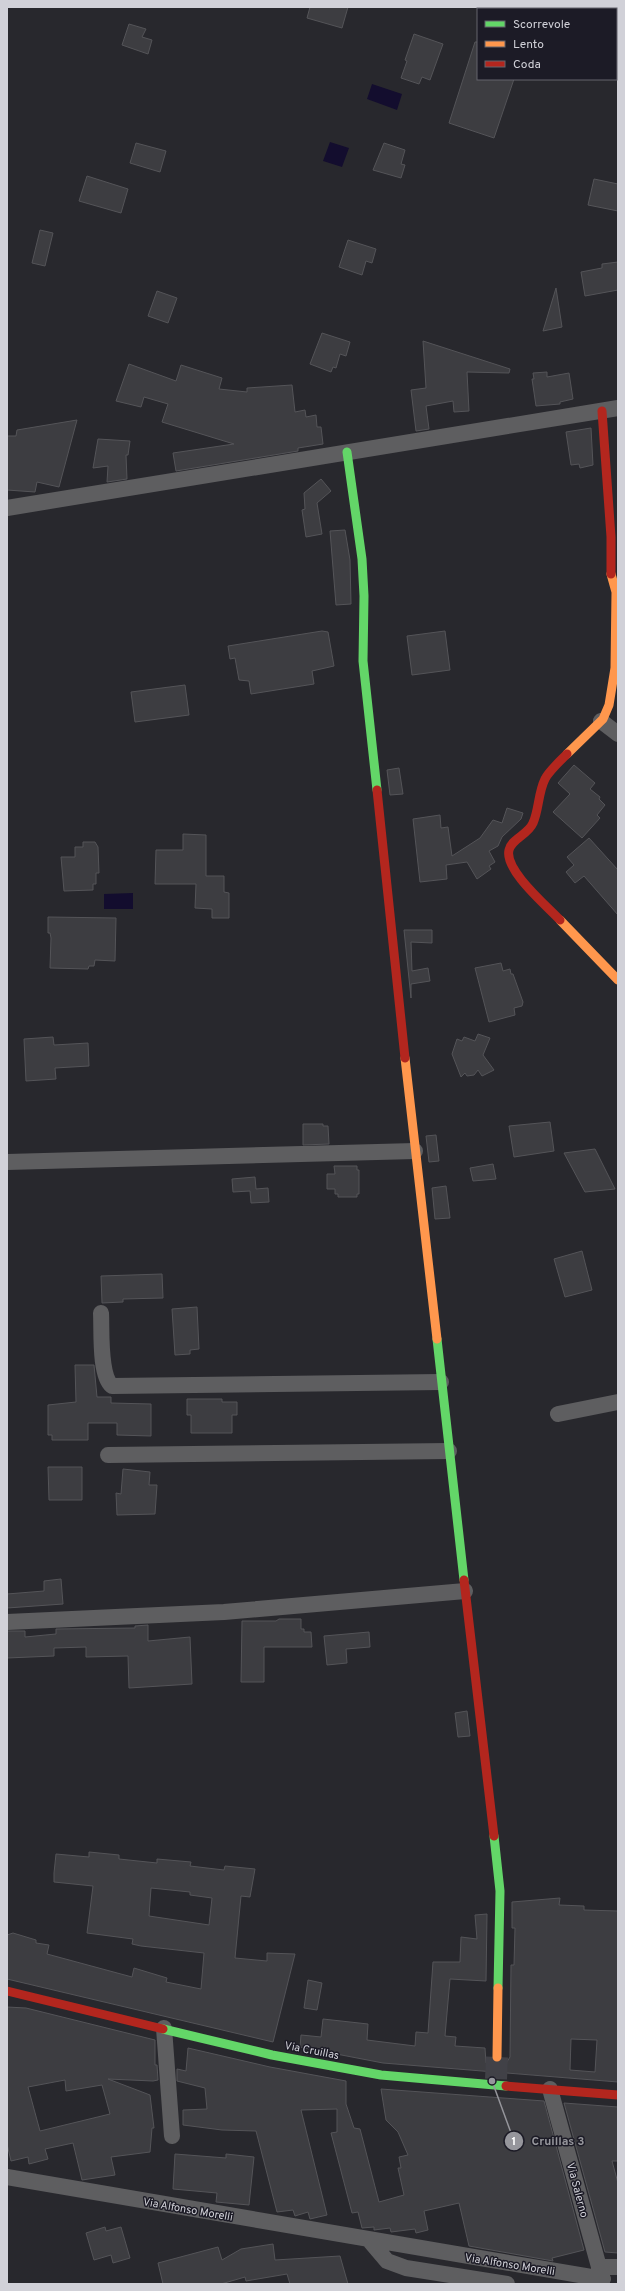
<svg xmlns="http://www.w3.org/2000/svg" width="625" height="2291" font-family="Overpass,sans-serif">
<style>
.water{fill:#130d2e}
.building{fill:#3d3d41;stroke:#545458;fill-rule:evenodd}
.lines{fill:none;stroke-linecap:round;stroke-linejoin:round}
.secondary-tunnel{stroke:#414147;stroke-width:22;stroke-dasharray:22 11;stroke-linecap:butt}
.street{stroke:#5e5e60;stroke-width:16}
.fast{stroke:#63d668;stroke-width:9}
.slow{stroke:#ff974d;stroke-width:9}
.jam{stroke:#b3261e;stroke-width:9}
.labels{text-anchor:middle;stroke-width:3;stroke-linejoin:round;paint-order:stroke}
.street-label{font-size:11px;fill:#d1d1d8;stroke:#1c1b26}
.leader{fill:none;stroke:#96969c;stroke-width:1.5}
.callout-dot{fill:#96969c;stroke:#1c1b26;stroke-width:1.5}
.mark-label{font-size:12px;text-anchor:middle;font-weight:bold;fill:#fff}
.callout-label{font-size:12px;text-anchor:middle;font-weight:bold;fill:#96969c;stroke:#1c1b26;stroke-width:3;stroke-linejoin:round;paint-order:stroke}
</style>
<rect width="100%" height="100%" fill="#28282d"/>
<path class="water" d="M372,84l30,10 -5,16 -30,-11z
M330,142l19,6 -7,19 -19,-6z
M133,893v16h-29v-15z"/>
<path class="building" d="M310,7h38l-6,21 -35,-10z
M129,24l17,5 -4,8 10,3 -4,14 -26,-9z
M414,34l29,10 -13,36 -8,-3 -3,7 -18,-6 6,-17 -2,-1z
M475,42h3v37h36l-20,59 -45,-15z
M136,143l30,8 -6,21 -30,-9z
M384,143l21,7 -4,14 4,1 -4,13 -28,-8z
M87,176l41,13 -7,24 -42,-12z
M594,179l24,5v27l-30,-6z
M40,230l13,3 -8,33 -13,-3z
M348,240l28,9 -4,14 -6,-2 -4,14 -23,-8z
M618,262v28l-33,6 -4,-24 21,-4v-4z
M556,288l6,39 -19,4z
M157,291l20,7 -9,25 -20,-7z
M322,333l28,9 -4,14 -6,-2 -4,14 -3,-1 -2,5 -21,-8z
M423,341l87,28 -1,4 -42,-1 2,39 -15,1 -1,-11 -27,5 3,23 -13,2 -5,-41 15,-2z
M129,364l47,17 5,-16 41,13 -3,11 28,3v-4l45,-3 3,27 10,-2 1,7 10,-2 1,12h4l2,17 -25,4v3l-122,20 -3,-18 61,-9 -72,-22 6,-18 -24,-7 -3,10 -25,-6z
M547,372v5l22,-4 4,26 -13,3v2l-24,2 -4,-27h2l-1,-6z
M77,420l-18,67 -22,-5 -2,10 -28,-2v-54h9l1,-6z
M591,428l2,37 -13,3 -1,-4 -8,1 -5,-33z
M98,439l32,2 -2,14h-2l1,24 -20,3 1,-16 -15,2z
M321,479l10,12 -14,12 5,31 -16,3 -4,-27 3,-1 -1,-16z
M345,530l5,30 1,44 -15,1 -6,-74z
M322,631l6,1 6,34 -22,5 2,13 -63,10 -2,-13 -10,-1 -4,-22 -5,1 -2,-13z
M445,631l5,39 -38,5 -5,-39z
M185,685l4,30 -54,7 -4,-30z
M574,765l21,18 -5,6 10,8 -1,2 6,6 -8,10 3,3 -18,20 -29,-26 17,-18 -12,-11z
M399,768l4,26 -13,1 -3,-25z
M507,808l16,5 -2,6 -19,18 -4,9 -9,5 6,11 -6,4 2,3 -14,10 -10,-17 -21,3 1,14 -27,3 -7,-63 27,-4 1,13 7,-1 4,29 28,-18 13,-18 9,3z
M183,834l23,1v41h18v16l5,1v25h-17v-9l-17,-1 1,-24h-41l1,-34h27z
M589,838l29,32v45l-34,-39 -9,7 -9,-11 8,-7 -7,-8z
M83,842h12l3,5 1,26h-3v11h-3v6l-29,1 -3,-34h14v-10h8z
M48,917l68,1 -1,43 -20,-1 -1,6h-5l-1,3 -38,-1 1,-30 -1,-5h-2z
M404,930h28v13l-21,-1 1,29 16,-3 2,13 -19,3v14z
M501,963l2,8 7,-2 1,5h2l10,28 -1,4 -8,2 1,7 -26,7 -14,-54z
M478,1034l12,4 -7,17 11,15 -12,6 -4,-6 -4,5 -7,1 -2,-3 -4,4 -9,-23 5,-15 5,2 2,-4 11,4z
M53,1037l1,8 34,-2 1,23 -34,2 1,11 -30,2 -2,-42z
M550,1122l4,29 -40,6 -5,-31z
M303,1124h20v2h5l1,18 -26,1z
M436,1135l3,26 -10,1 -3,-26z
M595,1149l20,40 -30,3 -21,-39z
M493,1164l3,15 -23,2 -3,-13z
M334,1166h23v4h2v24h-2v3h-19v-3h-3v-5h-8v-15h8z
M255,1177l1,12 12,-1 1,14 -18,1 -1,-12 -17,1 -1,-13z
M446,1186l4,32 -15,1 -3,-31z
M582,1251l10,39 -27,7 -11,-38z
M162,1274l1,24 -40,1v3l-21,1 -1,-27z
M197,1307l2,42 -9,1v4l-15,1 -3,-46z
M75,1365h19l3,32h14v6l40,1v32l-34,-1v-12h-29v17h-36v-5h-4v-30l28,-3z
M187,1399h35v3h15v13h-5v18h-41v-18h-4z
M48,1467h34v33h-33z
M123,1469l27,3 -1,13h8l-2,29 -38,1 -1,-22 5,1z
M61,1579l2,25 -56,4v-14l37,-3v-10z
M279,1619h22v10h3v3h7l1,15h-48v35h-23l1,-61h34z
M148,1625v16l42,-4 2,47 -63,4 -1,-32 -42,1v-10l-32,1v8l-47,2v-27h18v6l31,-3v-5l79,-1v-2z
M369,1632l1,15 -24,2 1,14 -20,2 -3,-29z
M467,1711l3,25 -12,1 -3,-24z
M89,1852l30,3v4l38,4v-4l34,3 -1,4 34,4 1,-4 30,3 -5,28 -9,-1 -6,62 32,3v-8l28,1 -22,88 -266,-63v-44l6,-2 23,7v3l13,2 -2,9 85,23 2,-9 33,10 -1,4 35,7 3,-36 -63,-7 -9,-2 1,-5 -46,-6 6,-47 -39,-4v-9l2,-19 33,3zM151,1888l39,4v3l22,3 -3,27 -60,-9z
M560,1898l-1,7 25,1v4l34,1v171l-235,-19 -83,-16 1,-12 20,2 2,-18 45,5 -1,16 48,6 1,-14 12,1 5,-71h27l1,-25 16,2 -2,-24 12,-1 -1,67 -36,-2 -5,57 11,1 -1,9 30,2 1,15 10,6 7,-1 7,-11 1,-92h3l1,-37h-3v-26zM571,2039l26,1 -2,32 -25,-2z
M308,1980l14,3 -5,27 -13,-2z
M7,2007l19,1 129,32v25h2l1,15 -5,1 -45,-2 42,16 4,33h-2l-2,24 -39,5 4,18 -33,5 -9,-37 -28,6 3,10 -19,5 -1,-7 -17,4 -4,-17zM65,2080l1,11 36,-6 8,29 -70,17 -12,-44z
M188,2048l82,19 76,14v23l8,24 6,1 19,73 25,-7 -6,-27h3l-2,-11 9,-2 -10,-23 -12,-12 -5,-31 163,12 40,149 -32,8 1,3 -84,-15 -10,-43 -35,8 4,19 -12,3 -1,-4 -24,3 -1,-4 -16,2v-3l-12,1 -4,-16 -6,1 -21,-80 6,-1v-23l-36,1 26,105 -17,4 -2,-7 -13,4 -2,-6 -16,2 -21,-81 -34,-1 -39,-5v-15l24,-1 -2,-21 -28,-7v-12l9,2z
M564,2103l54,4v54h-6l6,22v70l-13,-1z
M175,2154l51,4v-4l28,3 -5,48 -33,-3 1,-9 -44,-4z
M105,2227l1,4 15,-4 9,31 -17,5 -2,-8 -17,5 -8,-27z
M273,2244l2,16 65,-4 8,28h-58l-3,-10 -41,7 -1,-4 -24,7h-58l-5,-21 60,-16 4,13 19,-11z"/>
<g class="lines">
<path class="secondary-tunnel" d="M496,2079l1,-22"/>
<path class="street" d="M7,508l611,-100
M601,721l17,13
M7,1162l408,-11
M101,1313c1,18 -2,62 11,73l329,-4
M558,1414l60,-12
M108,1455l341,-4
M7,1622l217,-10 241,-21
M164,2028l8,108
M550,2089l49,178
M7,2177l596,102
M370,2241l17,20 19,7 101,16
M602,2276l-3,-9h19"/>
<path class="fast" d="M347,452l15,107 2,37 -1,65 14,129
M437,1339l27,241
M494,1836l6,55 -2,97
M163,2029l109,26 109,20 125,11"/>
<path class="slow" d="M567,754l36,-35 6,-14 6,-37 1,-76 -5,-18
M560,920l58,60
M405,1058l32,281
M497,2057l1,-69"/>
<path class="jam" d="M602,411l9,126v37
M377,790l28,268
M560,920c-13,-14 -56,-50 -51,-70 3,-12 19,-15 24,-27 6,-13 5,-30 12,-44 4,-8 15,-18 22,-25
M464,1580l30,256
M7,1991l156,38
M506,2086l112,9"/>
</g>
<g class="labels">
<g class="street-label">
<text transform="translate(312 2050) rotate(11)" y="4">Via Cruillas</text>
<text transform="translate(578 2190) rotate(75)" y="4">Via Salerno</text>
<text transform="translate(188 2209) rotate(10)" y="4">Via Alfonso Morelli</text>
<text transform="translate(510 2264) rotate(9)" y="4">Via Alfonso Morelli</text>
</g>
</g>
<path class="leader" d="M492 2081L514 2141"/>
<g class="callout-dot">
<circle cx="492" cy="2081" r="4"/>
<circle cx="514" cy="2141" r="10"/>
</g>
<g class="mark-label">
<text x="514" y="2145">1</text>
</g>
<g class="callout-label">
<text x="558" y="2145">Cruillas 3</text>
</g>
<rect width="625" height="2291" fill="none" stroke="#d1d1d8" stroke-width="16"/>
<rect x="477" y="8" width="140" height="72" fill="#1c1b26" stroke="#64646d"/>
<rect x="485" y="21" width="20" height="6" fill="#63d668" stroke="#64646d"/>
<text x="513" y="28" font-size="12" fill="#d1d1d8">Scorrevole</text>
<rect x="485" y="41" width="20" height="6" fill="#ff974d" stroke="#64646d"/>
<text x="513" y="48" font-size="12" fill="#d1d1d8">Lento</text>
<rect x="485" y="61" width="20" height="6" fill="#b3261e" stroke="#64646d"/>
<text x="513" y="68" font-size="12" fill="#d1d1d8">Coda</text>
</svg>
